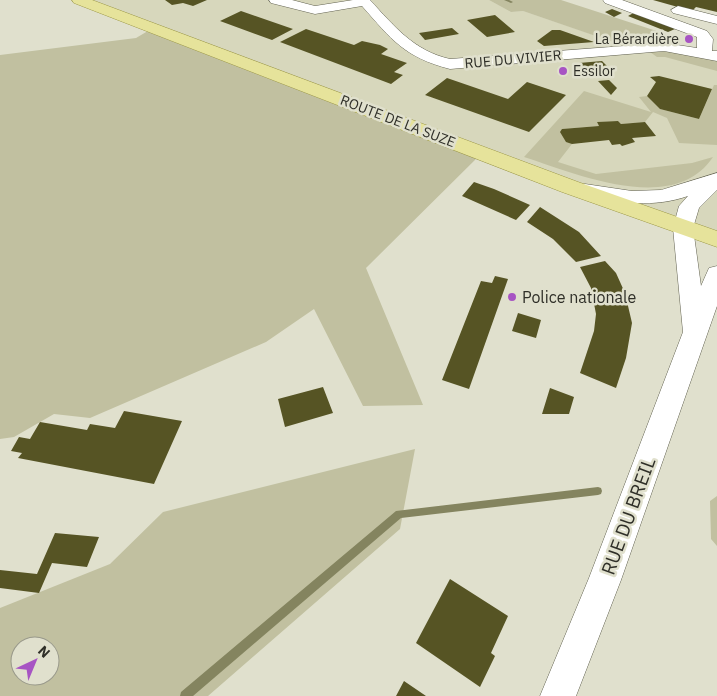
<svg xmlns="http://www.w3.org/2000/svg" width="717" height="696" font-family="'IBM Plex Sans',sans-serif">
<style>
.built{fill:#d7d7bc}
.green{fill:#c1c0a0;fill-rule:evenodd}
.lines{fill:none;stroke-linecap:round;stroke-linejoin:round}
.stream{fill:#84845f;fill-rule:evenodd}
.building{fill:#565424}
.minor-casing{stroke:#626251;stroke-width:1}
.major-casing{stroke:#9c9848;stroke-width:1}
.minor{fill:#fff;fill-rule:evenodd}
.major{fill:#e6e39b;fill-rule:evenodd}
.poi-dot{fill:#a754c3;stroke:#e0e0cd;stroke-width:2}
.labels{text-anchor:middle;stroke-width:5;stroke-linejoin:round;paint-order:stroke}
.far-poi-label{font-size:14px;fill:#2f2f28;stroke:#e0e0cd;text-anchor:end}
.far-street-label{font-size:14px;fill:#2f2f28;stroke:#e0e0cd}
.poi-label{font-size:16px;fill:#2f2f28;stroke:#e0e0cd;text-anchor:start}
.near-street-label{font-size:19px;fill:#2f2f28;stroke:#e0e0cd}
</style>
<rect width="100%" height="100%" fill="#e0e0cd"/>
<path class="built" d="M79,0h410l22,12 12,-1 115,39 26,-3 53,9v183z"/>
<path class="green" d="M489,0h72l111,36v4l-53,4 -96,-33 -12,1z
M153,28l329,125 -116,115 57,137 -60,1 -49,-97 -48,33 -176,76 -36,-4 -40,23 -14,2v-384l136,-17z
M650,52h26l41,8v11l-52,-14h-8z
M714,85h3v60l-38,-2 -12,-25 -14,-6 -8,10 -24,2 -3,-3 -21,1 2,4 -37,3 10,15 -14,18 38,12 96,-11 21,-6c-39,59 -136,17 -189,0l60,-66 67,21 -12,-15 8,-1 13,13 39,10z
M415,449l-15,80 -192,167h-208v-88l110,-44 53,-52zM20,646h30v30h-30z
M717,496v50l-6,-7 -1,-38z"/>
<g class="lines">
<path class="stream" d="M504,0h5l4,2 -2,1z
M598,487l3,1 1,3 -1,3 -3,1 -197,23 -208,178h-13l1,-4 215,-181z"/>
</g>
<path class="building" d="M165,0h42l-14,6 -10,-3 -11,2z
M653,0h64v12l-21,-5 -4,4z
M612,9l10,4 -8,4 -9,-5z
M241,11l52,18 -21,11 -52,-19z
M637,11l38,18 -7,3 -40,-16z
M495,15l20,17 -28,5 -20,-17z
M452,28l7,6 -34,6 -6,-7z
M306,29l48,16 8,-4 18,4 8,4 -7,5 26,9 -13,9 9,3 -12,9 -111,-42z
M552,30h8l34,12 -50,4 -7,-5z
M602,61l11,11 -26,1 -8,-10z
M659,76l53,13 -13,30 -39,-10 -13,-13 9,-14 -6,-5z
M447,78l61,21 19,-17 39,13 -37,37 -104,-37z
M609,80l8,8 -6,7 -13,-14z
M618,121l3,3 24,-2 11,14 -24,2 3,4 -13,4 -2,-2 -8,1 -3,-5 -37,4 -6,-2 -6,-10 2,-3 37,-3 -2,-4z
M474,182l20,7 36,16 -14,15 -54,-24z
M540,207l39,25 22,24 -25,6 -23,-23 -26,-17z
M605,261l11,12 9,20 7,30 -6,35 -10,30 -36,-15 14,-42 2,-17 -5,-26 -11,-21z
M495,276l13,3 -39,110 -27,-9 39,-99 11,2z
M518,313l23,7 -5,18 -24,-7z
M323,387l10,26 -48,14 -7,-28z
M550,388l24,9 -5,17h-27z
M124,411l58,10 -28,63 -136,-26 4,-5 -11,-2 8,-14 11,2 10,-17 47,8 3,-6 25,4z
M55,533l44,4 -12,30 -35,-4 -13,30 -39,-5v-18l37,4z
M450,579l58,37 -17,37 4,3 -15,31 -64,-44z
M404,681l22,15h-30z"/>
<g class="lines">
<g class="minor-casing">
<path id="minor" d="M269,0h23l23,6 38,-6h17c24,26 44,51 80,59l214,-16 33,5v-11l-92,-34 -2,-3h19l85,31 6,8 -1,12h5v10l-53,-10 -214,18c-46,-12 -58,-29 -88,-63l-47,8 -44,-11z
M678,6l39,10v8l-44,-11 -2,-3z
M717,173v17l-18,18 -6,20 8,58 8,-18 8,-2v40l-96,274 -45,116h-36l49,-118 94,-246 -10,-104 6,-22 9,-10c-34,12 -68,7 -103,0l-7,-2 -3,-4 3,-4 7,-2 47,7 29,-1z"/>
</g>
<g class="major-casing">
<path id="major" d="M72,0h20l486,182 139,49v16l-155,-55 -488,-189z"/>
</g>
<use href="#minor" class="minor"/>
<use href="#major" class="major"/>
</g>
<g class="poi-dot">
<circle cx="689" cy="39" r="5"/>
<circle cx="563" cy="71" r="5"/>
<circle cx="512" cy="297" r="5"/>
</g>
<g class="labels">
<g class="far-poi-label">
<text x="679" y="44">La Bérardière</text>
<text x="573" y="76" text-anchor="start">Essilor</text>
</g>
<g class="far-street-label">
<text transform="translate(513 59) rotate(-5)" y="5">RUE DU VIVIER</text>
<text transform="translate(398 121) rotate(21)" y="5">ROUTE DE LA SUZE</text>
</g>
<g class="poi-label">
<text x="522" y="303">Police nationale</text>
</g>
<g class="near-street-label">
<text transform="translate(628 516) rotate(-70)" y="7">RUE DU BREIL</text>
</g>
</g>
<g transform="translate(35 661) rotate(44)"><circle r="24" fill="#e0e0cd" stroke="#99998b"/>
<path d="M0-4L9 19L0 12L-9 19Z" fill="#a754c3"/>
<text y="-8" font-size="14" font-weight="bold" text-anchor="middle" fill="#2f2f28">N</text>
</g>
</svg>
